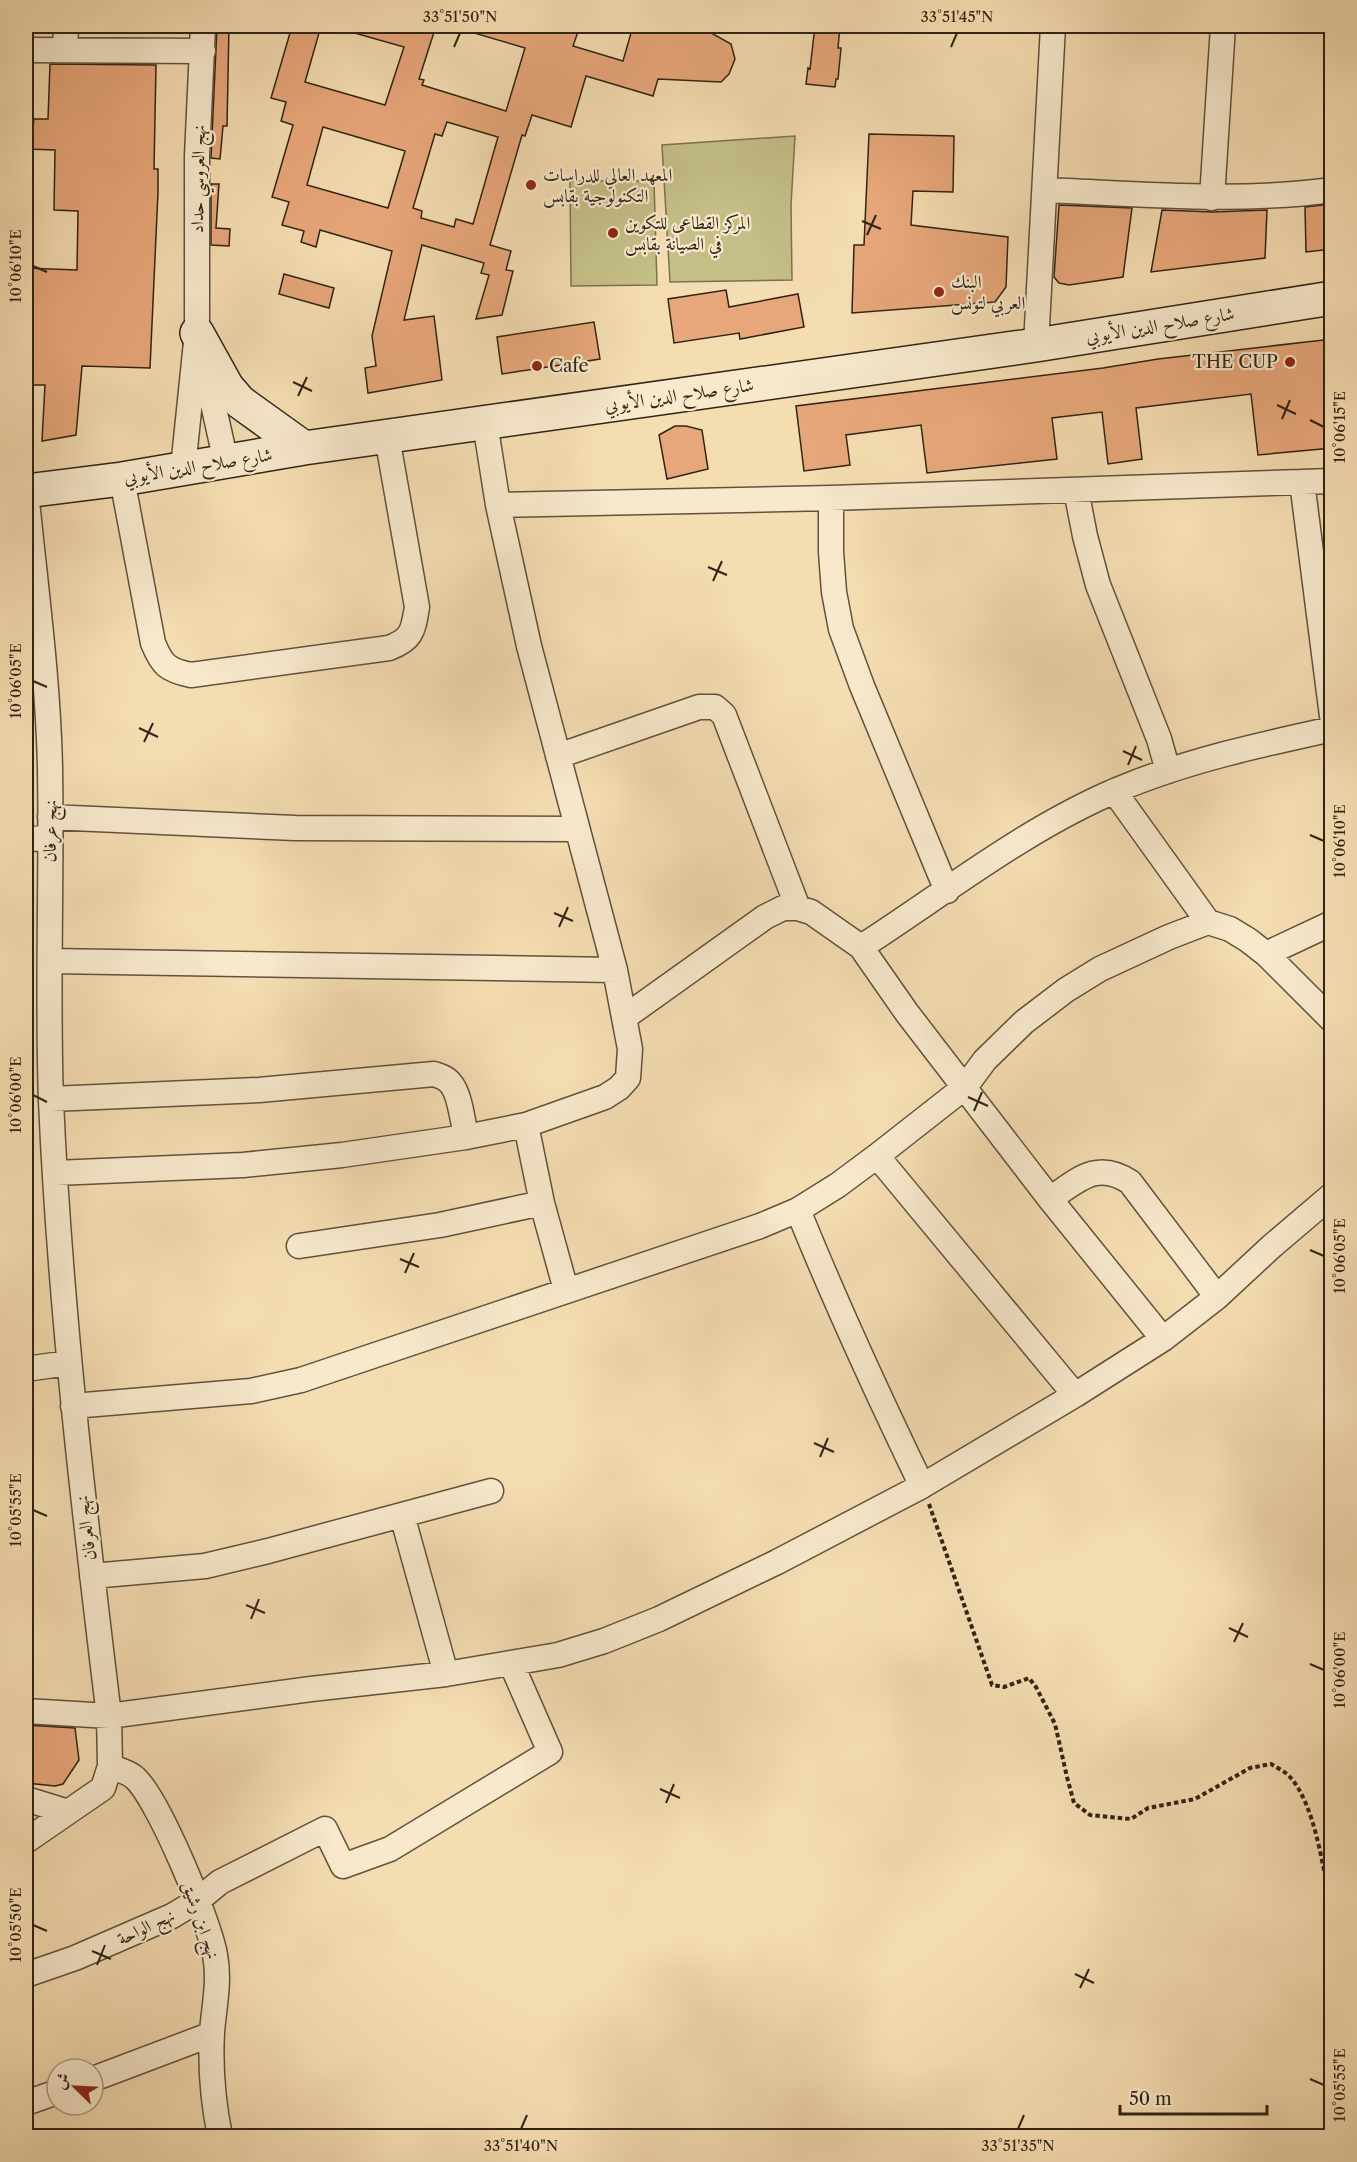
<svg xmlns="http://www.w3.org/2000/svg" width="1357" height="2162" font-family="'Libre Caslon Text',Amiri,serif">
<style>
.green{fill:#c4bf87;stroke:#7a724e;stroke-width:1.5}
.building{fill:#e8a77a;stroke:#2f2415;stroke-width:1.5;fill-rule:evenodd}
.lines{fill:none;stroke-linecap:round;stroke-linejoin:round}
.minor-casing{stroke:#60523c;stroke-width:27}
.secondary-casing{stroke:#2f2415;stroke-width:36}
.path{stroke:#2f2415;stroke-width:4;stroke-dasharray:4.5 3;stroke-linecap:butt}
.minor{stroke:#f8e9cd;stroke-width:24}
.secondary{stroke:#f8e9cd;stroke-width:33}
.ticks{fill:none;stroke:#2f2415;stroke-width:2}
.poi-dot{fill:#8f2418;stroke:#f8e9cd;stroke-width:2}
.labels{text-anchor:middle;stroke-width:4.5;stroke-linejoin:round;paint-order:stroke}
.poi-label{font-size:18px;fill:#2f2415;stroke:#f8e9cd;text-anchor:start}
.street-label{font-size:18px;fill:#2f2415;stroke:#f8e9cd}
.neatline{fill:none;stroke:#2f2415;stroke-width:2}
.ticks-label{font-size:15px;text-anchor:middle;fill:#2f2415}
</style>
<rect width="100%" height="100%" fill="#f5ddb2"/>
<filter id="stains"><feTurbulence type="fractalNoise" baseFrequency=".00333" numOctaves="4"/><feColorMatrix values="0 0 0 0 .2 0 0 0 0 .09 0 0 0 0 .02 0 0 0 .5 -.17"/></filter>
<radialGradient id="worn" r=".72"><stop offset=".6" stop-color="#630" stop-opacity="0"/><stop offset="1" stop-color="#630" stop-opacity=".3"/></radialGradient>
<path class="green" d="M795,136l-4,69 1,75 -122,2 -8,-137z
M570,181h84l3,104 -86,1z"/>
<path class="building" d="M217,26h12l-2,100h-4l-3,33 -9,-1z
M292,26h29l-16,56 80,23 19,-58 -60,-17 1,-4h91l-17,53 5,1 -2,5 84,26 19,-63 -61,-18v-4h116l-7,20 50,15 10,-35h66l32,18 4,15 -6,15 -8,8 -63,-3 -5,17 -67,-20 -15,51 -39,-12 -7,21 -3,-1 -32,110 21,6 -5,19 7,1 -11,44 -26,4 13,-44 -8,-2 3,-10 -62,-18 -18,75 30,-4 8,64 -74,13 -3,-25 11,-2 -4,-30 20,-85 -72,-21 -4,17 -15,-5 3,-11 -22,-6 7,-23 -17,-5 21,-72 -12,-4 5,-19 -15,-4zM447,122l51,15 -25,87 -17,-5 -2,8 -33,-9 1,-7 -9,-3 22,-74 7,2zM323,127l82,24 -17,57 -81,-23z
M815,26h25l-2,22h3l-3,31h-2l-1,8 -29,-3 2,-16 2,1z
M50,64l106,1 -2,104h4v23l-8,176 -68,-2 -6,69 -34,6 3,-56h-19v-117l51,2 1,-59 -24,-1 1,-60 -29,-1v-22h7l1,-8h14z
M869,134l85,2 -1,56 -40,-1 -2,34 97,12 -2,50 -11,15 -143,11 2,-68h10z
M211,184h8l-3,44 14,1 -1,17 -18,-1z
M1332,204v45l-26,3 -1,-45z
M1059,205l73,3 -9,69 -54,8 -10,-2 -5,-6z
M1162,210l50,2 55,-2 -2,48 -114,14z
M284,274l50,14 -5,20 -50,-14z
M726,290l3,17 69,-13 6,33 -64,12 -1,-6 -65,10 -6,-44z
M594,322l6,37 -98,15 -5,-37z
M1332,339v109l-74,7 -7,-61 -115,14 6,51 -34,5 -6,-52 -50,6 5,41 -130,14 -6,-48 -75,10 4,30 -46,6 -8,-65 307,-38 55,-9z
M675,426h11l16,4 6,39 -41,10 -8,-44z
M26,1725l49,3 4,32 -16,24 -8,2 -29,-3z"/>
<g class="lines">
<g class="minor-casing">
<path id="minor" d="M26,50l177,1
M65,50l1,-24
M1045,190c95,4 191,13 287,0
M1212,198l11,-172
M1036,345l17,-319
M203,359l23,103
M183,468l14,-135v-177l6,-130
M122,479l31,164c9,22 14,27 38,32l198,-27c24,-9 24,-18 28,-41l-30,-170
M1302,482l30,234
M1076,490l9,46 13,49 61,154 9,32
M831,498v54l3,40 7,37 21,57 85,205
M498,505l333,-7 501,-17
M558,756l141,-49h16l9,8 74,193
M1114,791l94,131 22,7 18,11 18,14 66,66
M50,817l245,11 282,1
M26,839l24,-1
M861,947c84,-54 164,-118 256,-157 68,-29 142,-45 215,-61
M1266,954l66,-31
M50,961l565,9
M625,1017l140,-100 18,-9h15l13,4 50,35 46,66 143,186 113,140
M51,1099l208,-9 175,-16c6,2 13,4 17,10 9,10 12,39 15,53
M526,1125l16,78 24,87
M877,1156l198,239
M55,1173l188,-8 99,-10 124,-18 60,-12 79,-28 14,-9 9,-10 2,-29 -15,-79 -86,-324 -31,-141 -13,-82
M1050,1199c28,-19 47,-39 80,-17l87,115
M798,1210c38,94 80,185 124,276
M299,1246l141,-21 102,-22
M26,1369l42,-6
M73,1406l178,-15 50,-11 459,-154 38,-16 40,-25 39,-29 88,-69 20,-27 39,-38 42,-32 34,-21 69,-32 39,-15
M402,1515l44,159
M92,1576l113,-10 63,-15 223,-60
M26,1711l83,5 202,-27 135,-15 112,-19 46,-14 55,-22 118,-57 145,-76 153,-91 88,-56 54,-42 55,-51 60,-51
M110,1766c8,4 19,6 25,12 24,22 74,143 80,177 5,26 -1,52 -3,77 -2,36 1,70 8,104
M26,1799l42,13
M26,1841l77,-53 7,-22 -1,-50c-25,-205 -49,-409 -58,-615 -4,-111 1,-222 -1,-333 -2,-93 -15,-185 -24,-277
M26,1975l49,-17 97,-42 25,-15 23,-19 105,-53 18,37 47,-17 160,-97 -39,-89
M93,2079l119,-45
M26,2103l31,-11"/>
</g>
<g class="secondary-casing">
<path id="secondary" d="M197,333l30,54 13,15 64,46
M26,491l96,-12 182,-31 732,-103 296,-47"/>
</g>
<path class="path" d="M929,1504l63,181 12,2 25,-9 7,9 19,37 12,53 7,26 16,12 41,4 17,-11 47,-9 55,-31 21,-4c6,4 14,7 19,13 26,29 33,94 42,132"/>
<use href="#minor" class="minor"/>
<use href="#secondary" class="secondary"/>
</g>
<path class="ticks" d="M454,47l6,-14M951,47l6,-14M862,221l19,8M867,235l9,-20M33,266l14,6M293,382l19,9M298,396l9,-19M1277,405l19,9M1282,419l8,-19M1310,420l14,7M708,567l19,8M713,581l9,-20M33,681l14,6M139,728l19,9M144,742l9,-19M1123,751l19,9M1128,765l8,-19M1310,835l14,6M554,913l19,8M559,927l9,-20M33,1095l14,7M968,1097l20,9M974,1111l8,-19M1310,1250l14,6M400,1259l19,8M405,1273l9,-20M814,1443l20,9M820,1457l8,-19M33,1510l14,6M246,1605l19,8M251,1619l8,-20M1229,1628l19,9M1234,1642l9,-19M1310,1664l14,6M660,1789l20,9M666,1803l8,-19M33,1925l14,6M92,1951l19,8M97,1965l8,-20M1075,1974l19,9M1080,1988l9,-19M1310,2079l14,6M521,2129l6,-14M1018,2129l6,-14"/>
<g class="poi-dot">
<circle cx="531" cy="185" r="6"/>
<circle cx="613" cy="233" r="6"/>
<circle cx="939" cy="292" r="6"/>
<circle cx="1290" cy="362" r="6"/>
<circle cx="537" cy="366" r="6"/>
</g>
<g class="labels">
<g class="poi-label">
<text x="543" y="181">المعهد العالي للدراسات<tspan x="543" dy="21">التكنولوجية بقابس</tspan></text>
<text x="625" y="229">المركز القطاعى للتكوين<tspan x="625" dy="21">في الصيانة بقابس</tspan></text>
<text x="951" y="288">البنك<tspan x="951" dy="21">العربي لتونس</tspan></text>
<text x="1278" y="368" text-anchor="end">THE CUP</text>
<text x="549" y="372">Cafe</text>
</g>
<g class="street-label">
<text transform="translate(198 179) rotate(-89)" y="6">نهج العروسي حداد</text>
<text transform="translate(1160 325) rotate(-9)" y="6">شارع صلاح الدين الأيوبي</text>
<text transform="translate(679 395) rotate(-8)" y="6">شارع صلاح الدين الأيوبي</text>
<text transform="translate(198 466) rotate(-9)" y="6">شارع صلاح الدين الأيوبي</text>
<text transform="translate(50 831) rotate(-89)" y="6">نهج عرفان</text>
<text transform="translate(86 1528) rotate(-97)" y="6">نهج العرفان</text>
<text transform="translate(201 1920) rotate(71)" y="6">نهج ابن رشيق</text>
<text transform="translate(146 1927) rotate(-25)" y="6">نهج الواحة</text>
</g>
</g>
<rect width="1357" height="2162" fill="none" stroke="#f5ddb2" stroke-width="66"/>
<g transform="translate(75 2087) rotate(294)"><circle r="28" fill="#f8e9cd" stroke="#a89a83" stroke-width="1.5"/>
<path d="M0-4.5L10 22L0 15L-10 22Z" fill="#8f2418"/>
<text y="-9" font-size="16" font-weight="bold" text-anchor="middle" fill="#2f2415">ش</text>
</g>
<path d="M1120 2105v9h147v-9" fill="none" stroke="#2f2415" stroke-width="3"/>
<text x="1129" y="2105" font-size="18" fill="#2f2415" stroke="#f8e9cd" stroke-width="4.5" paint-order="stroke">50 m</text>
<rect x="33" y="33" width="1291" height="2096" class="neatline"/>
<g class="ticks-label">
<text x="460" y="22">33°51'50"N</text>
<text x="957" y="22">33°51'45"N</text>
<text transform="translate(16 266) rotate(-90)" y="5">10°06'10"E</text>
<text transform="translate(1340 427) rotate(-90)" y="5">10°06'15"E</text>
<text transform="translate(16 681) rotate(-90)" y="5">10°06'05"E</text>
<text transform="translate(1340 841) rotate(-90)" y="5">10°06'10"E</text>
<text transform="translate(16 1095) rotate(-90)" y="5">10°06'00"E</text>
<text transform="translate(1340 1256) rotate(-90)" y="5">10°06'05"E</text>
<text transform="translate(16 1510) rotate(-90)" y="5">10°05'55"E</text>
<text transform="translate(1340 1670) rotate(-90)" y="5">10°06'00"E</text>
<text transform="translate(16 1925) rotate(-90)" y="5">10°05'50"E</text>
<text transform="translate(1340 2085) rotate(-90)" y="5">10°05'55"E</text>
<text x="521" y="2151">33°51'40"N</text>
<text x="1018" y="2151">33°51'35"N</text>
</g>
<rect width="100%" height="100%" filter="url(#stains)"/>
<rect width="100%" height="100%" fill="url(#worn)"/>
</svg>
